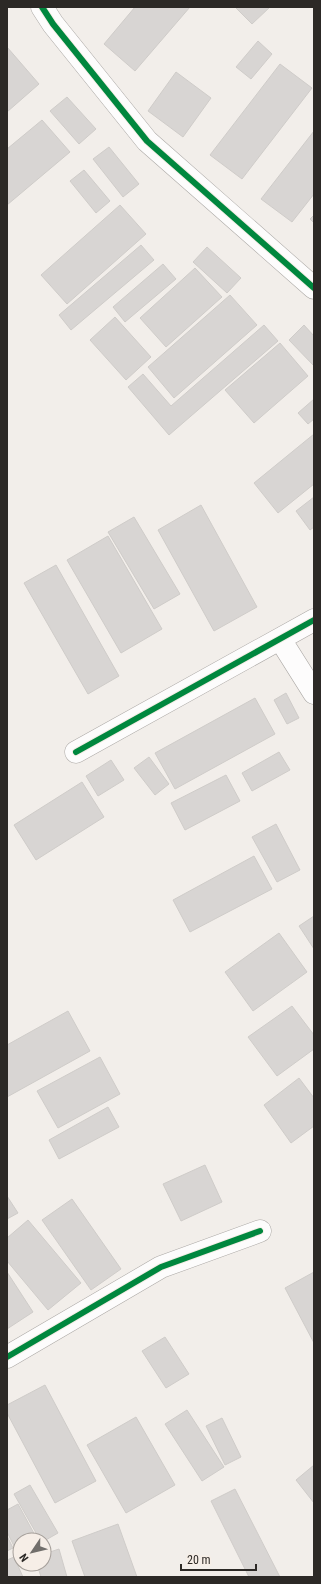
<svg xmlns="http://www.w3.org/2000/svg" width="321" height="1584" font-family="'Roboto Condensed',sans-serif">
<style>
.building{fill:#d8d5d3;stroke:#cfccc9}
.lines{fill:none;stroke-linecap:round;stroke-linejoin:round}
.minor-casing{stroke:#aba8a5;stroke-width:23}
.minor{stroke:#fdfcfc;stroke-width:22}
.cycleway-casing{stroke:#f6eee7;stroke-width:8}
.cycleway{stroke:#00873e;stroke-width:6}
</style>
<rect width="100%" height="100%" fill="#f2eeea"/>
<path class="building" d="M135,7h55l-55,64 -31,-27z
M235,7h35l-18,17z
M258,41l14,13 -21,25 -15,-12z
M7,47l32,37 -32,28z
M280,64l32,24 -70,91 -32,-24z
M176,72l35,26 -28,39 -35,-26z
M67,97l29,32 -17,15 -29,-33z
M42,120l28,32 -63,53v-56z
M314,131v63l-22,28 -31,-23z
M109,147l30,37 -16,13 -30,-38z
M84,170l26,31 -14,12 -26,-32z
M120,205l26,29 -79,70 -26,-29z
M314,215v8l-4,-4z
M141,245l13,15 -83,70 -12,-15z
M207,247l34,31 -14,15 -34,-31z
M163,264l13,15 -51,43 -12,-15z
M195,268l27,29 -56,50 -26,-29z
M230,295l27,30 -83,73 -26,-31z
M115,317l36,40 -25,23 -36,-40z
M264,325l14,16 -109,94 -41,-48 15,-13 28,32z
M304,325l10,11v30l-25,-26z
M280,343l28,33 -54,47 -29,-33z
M314,399v20l-6,5 -10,-11z
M314,434v50l-36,29 -24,-30z
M314,497v30l-4,3 -14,-19z
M201,505l56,102 -43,24 -56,-101z
M134,517l46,77 -26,15 -46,-77z
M108,536l54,93 -41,24 -54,-93z
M56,565l63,111 -31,18 -64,-111z
M286,693l13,25 -12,6 -13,-24z
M255,698l20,36 -100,55 -20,-36z
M279,752l11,18 -38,21 -10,-18z
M149,757l20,27 -14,11 -21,-27z
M111,760l13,20 -26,16 -12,-20z
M226,775l14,26 -55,29 -14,-27z
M82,782l22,35 -68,43 -22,-35z
M276,824l24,46 -23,12 -25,-45z
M254,856l18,33 -82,43 -17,-32z
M314,916v33l-15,-23z
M279,933l28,39 -54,39 -28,-39z
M292,1006l22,29v14l-37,27 -29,-39z
M68,1011l22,40 -83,46v-52z
M100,1057l20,37 -62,34 -21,-37z
M299,1078l15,20v28l-23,17 -27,-38z
M108,1107l11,20 -60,32 -10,-19z
M205,1165l17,37 -41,19 -18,-37z
M7,1196l11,17 -11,6z
M72,1199l49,70 -30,21 -49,-70z
M28,1220l53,63 -33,27 -41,-49v-23z
M7,1272l26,40 -26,17z
M314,1272v71l-29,-55z
M165,1337l24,37 -23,14 -24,-37z
M45,1385l51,96 -41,22 -48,-90v-8z
M187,1410l37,57 -22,14 -37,-57z
M136,1417l39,68 -49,28 -39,-68z
M222,1418l19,39 -16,8 -19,-39z
M314,1465v38l-18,-23z
M30,1485l28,48 -14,8 -4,-1 -26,-46z
M235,1489l45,88h-31l-38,-76z
M18,1504l18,33 -6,3h-10v5l-5,3 -8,-16v-22z
M118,1524l19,53h-52l-13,-36z
M7,1536l6,12 -6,3z
M59,1549l8,28h-26l-4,-13h7v-10z
M14,1557l9,20h-16v-17z"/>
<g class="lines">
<g class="minor-casing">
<path id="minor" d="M42,7l11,17 94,117 167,147
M280,639l34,54
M76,752l238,-132
M7,1357l154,-90 99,-36"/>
</g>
<use href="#minor" class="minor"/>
<g class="cycleway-casing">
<path id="cycleway" d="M42,7l11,17 94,117 167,147
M76,752l238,-132
M7,1357l154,-90 99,-36"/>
</g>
<use href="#cycleway" class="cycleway"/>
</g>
<rect width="321" height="1584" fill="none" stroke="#2c2926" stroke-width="16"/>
<g transform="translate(32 1552) rotate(235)"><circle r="19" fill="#f6eee7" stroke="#a59f9a"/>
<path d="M0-3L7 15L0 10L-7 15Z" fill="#716e6b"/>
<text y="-6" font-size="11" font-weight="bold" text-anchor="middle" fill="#2c2926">N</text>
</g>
<path d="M181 1564v6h75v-6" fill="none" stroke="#2c2926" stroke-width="2"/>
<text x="187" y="1564" font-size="12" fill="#2c2926" stroke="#f6eee7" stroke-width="3" paint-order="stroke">20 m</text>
</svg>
